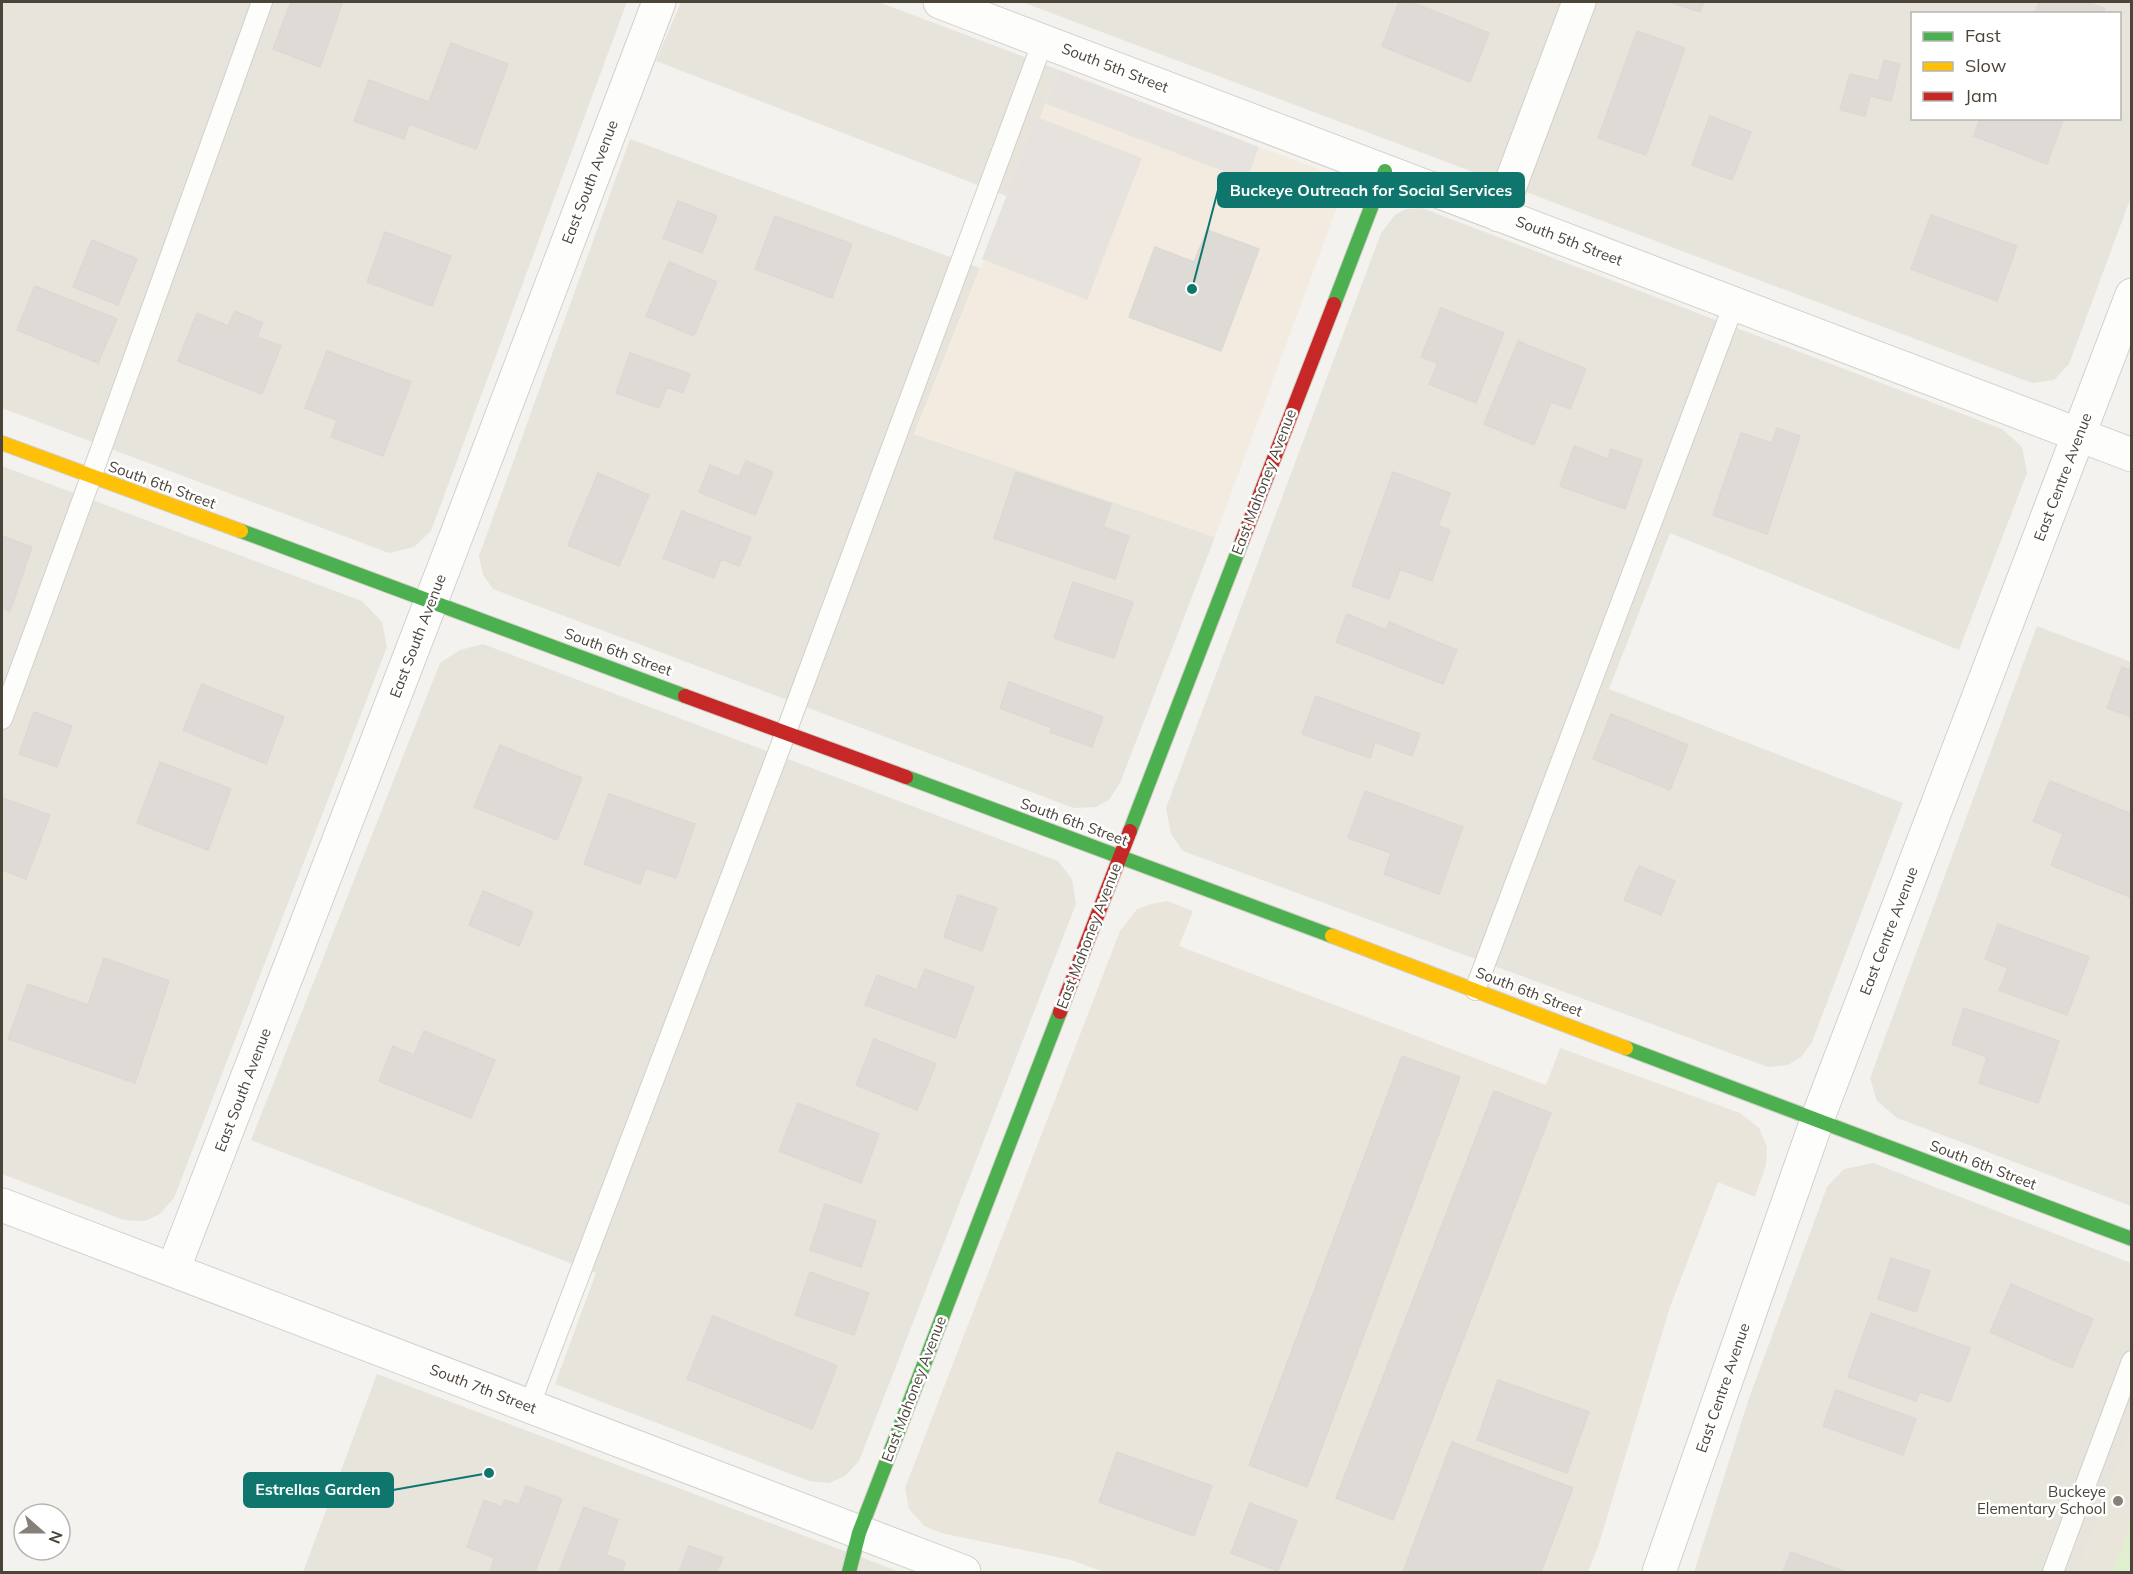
<svg xmlns="http://www.w3.org/2000/svg" width="2133" height="1574" font-family="Mulish,sans-serif">
<style>
.residential{fill:#e7e4dc;fill-rule:evenodd}
.commercial{fill:#f3ebdf}
.education{fill:#eae5da}
.green{fill:#e1eecf}
.parking{fill:#e6e3df}
.building{fill:#dedbd6;stroke:#dcd9d4;stroke-width:1.5}
.lines{fill:none;stroke-linecap:round;stroke-linejoin:round}
.lane-casing{stroke:#d2d0cb;stroke-width:22}
.street-casing{stroke:#d2d0cb;stroke-width:35}
.fast-casing{stroke:#d3cfc5;stroke-width:16}
.slow-casing{stroke:#d3cfc5;stroke-width:16}
.jam-casing{stroke:#d3cfc5;stroke-width:16}
.lane{stroke:#fdfdfc;stroke-width:20}
.street{stroke:#fdfdfc;stroke-width:33}
.fast{stroke:#4caf50;stroke-width:14}
.slow{stroke:#ffc107;stroke-width:14}
.jam{stroke:#c62828;stroke-width:14}
.poi-dot{fill:#868178;stroke:#fff;stroke-width:2}
.labels{text-anchor:middle;stroke-width:5;stroke-linejoin:round;paint-order:stroke}
.street-label{font-size:15px;fill:#4b4439;stroke:#fff}
.poi-label{font-size:15px;fill:#4b4439;stroke:#fff;text-anchor:end}
.leader{fill:none;stroke:#0f766e;stroke-width:2}
.callout-dot{fill:#0f766e;stroke:#fff;stroke-width:2}
.callout{fill:#0f766e;stroke:#0f766e;stroke-width:2}
.callout-label{font-size:16px;text-anchor:middle;font-weight:bold;fill:#fff}
</style>
<rect width="100%" height="100%" fill="#f4f2ee"/>
<path class="residential" d="M2,2h625l-196,529 -17,16 -25,6 -387,-145z
M681,2h197l181,68 -50,127 -353,-136z
M1022,2h1109v195l-62,167 -15,16 -22,3zM1912,14h208v104h-208z
M630,139l350,129 -66,166 301,103 -95,246 -11,17 -14,7 -21,1 -581,-219 -10,-14 -4,-19z
M1422,208l580,221 20,18 5,26 -68,177 -289,-117 -61,156 294,114 -91,239 -11,15 -13,8 -20,2 -585,-216 -12,-17 -5,-26 215,-575 14,-18 11,-6z
M2,466l360,135 20,21 5,25 -213,551 -14,16 -15,7 -21,-1 -122,-46z
M2037,626l94,36v544l-234,-88 -20,-17 -7,-23z
M483,644l575,217 14,18 4,25 -217,557 -14,15 -16,7 -20,-2 -254,-97 41,-111 -345,-133 189,-477 20,-13z
M1873,1163l258,100v167l-53,142h-384l55,-174 78,-211 17,-18z
M377,1374l523,198h-597z"/>
<path class="commercial" d="M1046,104l201,76 12,-33 59,22 15,17 4,21 -122,330 -301,-103z"/>
<path class="education" d="M1167,901l26,10 -14,35 367,139 14,-37 180,65 19,15 8,19 -1,18 -11,32 -37,-15 -48,125 -71,237 -11,28h-484l-33,-12 -130,-27 -17,-7 -15,-17 -4,-21 215,-557 17,-22 14,-5z
M2131,1430v142h-53z"/>
<path class="green" d="M2131,1522v50h-19z"/>
<path class="parking" d="M1059,70l200,77 -12,33 -201,-76z
M1037,117l105,41 -55,142 -105,-41z"/>
<path class="building" d="M291,2h46l5,2 -22,63 -47,-18z
M1399,2h12l78,31 -19,49 -88,-36z
M1670,2h34l-4,10z
M2039,2h48l18,7 -2,5h-68z
M1637,31l48,17 -39,107 -48,-17z
M451,43l57,21 -32,85 -67,-25 -5,15 -50,-18 15,-41 60,22z
M1884,60l16,4 -9,37 -21,-5 -5,20 -25,-6 10,-36 29,7z
M1710,116l41,16 -19,48 -40,-15z
M1980,118h79l4,2 -16,44 -73,-28z
M678,201l39,15 -15,37 -39,-15z
M1931,215l86,31 -20,55 -86,-32z
M775,216l77,28 -20,54 -77,-29z
M1207,230l52,19 -38,102 -92,-34 26,-70 39,15z
M385,232l66,24 -19,50 -65,-24z
M92,240l45,19 -19,46 -45,-18z
M669,262l48,20 -23,54 -48,-20z
M35,286l82,33 -19,44 -81,-33z
M1441,308l63,25 -28,70 -47,-19 9,-21 -17,-6z
M235,311l28,12 -6,14 24,9 -19,48 -84,-33 19,-48 31,13z
M1518,341l68,28 -16,40 -19,-7 -17,43 -50,-21z
M327,351l84,31 -28,74 -52,-19 6,-17 -32,-12z
M630,353l60,21 -7,19 -16,-6 -8,21 -43,-15z
M1777,428l23,8 -33,98 -54,-19 28,-82 31,10z
M1574,446l34,13 3,-10 31,11 -17,49 -65,-23z
M746,461l27,11 -18,43 -56,-23 11,-27 29,12z
M1016,472l95,32 -8,23 26,9 -14,43 -121,-41z
M1393,472l57,21 -12,33 12,4 -18,51 -32,-12 -11,30 -37,-13z
M598,473l51,22 -30,71 -51,-21z
M682,511l69,27 -12,28 -18,-7 -7,19 -51,-20z
M2,536l30,11 -22,64 -8,-3z
M1073,582l60,20 -19,56 -60,-20z
M1347,614l39,16 3,-8 68,28 -14,34 -107,-42z
M2122,667l10,4v46l-25,-9z
M1009,682l94,35 -11,30 -42,-15 2,-4 -52,-20z
M202,684l82,33 -18,47 -83,-34z
M1316,696l104,38 -8,22 -37,-14 -5,16 -68,-24z
M34,712l38,14 -15,41 -38,-13z
M1611,714l77,31 -18,45 -77,-31z
M500,745l82,33 -25,62 -83,-33z
M160,762l71,27 -23,61 -71,-27z
M2050,781l82,33v84l-81,-33 12,-31 -30,-13z
M1365,791l98,36 -24,67 -55,-20 7,-21 -43,-15z
M609,794l86,30 -19,54 -30,-10 -6,16 -56,-20z
M3,798l47,17 -24,64 -24,-9v-68z
M1639,866l36,15 -14,34 -37,-15z
M483,891l50,21 -14,34 -50,-21z
M958,895l39,13 -15,43 -38,-14z
M1998,924l91,33 -22,58 -68,-25 9,-22 -23,-9z
M104,958l65,23 -34,102 -127,-44 20,-55 60,21z
M925,969l49,18 -19,51 -90,-33 12,-30 40,15z
M1964,1008l95,33 -21,62 -59,-20 8,-26 -35,-13z
M424,1031l71,29 -24,58 -92,-37 14,-35 21,9z
M874,1039l62,25 -19,46 -61,-25z
M1402,1056l58,21 -153,410 -58,-22z
M1494,1091l57,22 -158,407 -57,-22z
M798,1103l81,31 -18,49 -82,-32z
M825,1204l51,17 -15,46 -51,-17z
M1891,1258l39,13 -14,41 -38,-13z
M810,1272l59,21 -15,42 -59,-20z
M2011,1284l82,35 -21,49 -82,-36z
M1871,1313l99,35 -20,54 -30,-10 -4,9 -68,-24z
M713,1316l124,50 -25,63 -125,-50z
M1498,1380l91,32 -22,61 -90,-33z
M1836,1390l80,29 -13,36 -80,-29z
M1452,1442l121,46 -32,84h-138z
M1117,1452l95,34 -18,50 -95,-34z
M526,1486l36,13 -27,73h-46l6,-14 -28,-11 17,-47 18,7 3,-7 14,5z
M1250,1503l47,18 -19,50 -47,-18z
M584,1507l34,13 -12,35 19,7 -3,10h-63z
M689,1546l34,12 -6,14h-38z
M1791,1552l55,20h-63z"/>
<g class="lines">
<g class="lane-casing">
<path id="lane" d="M2,719l89,-242 171,-475
M1475,990l259,-686
M529,1407l257,-675 257,-691
M2053,1572l79,-211"/>
</g>
<g class="street-casing">
<path id="street" d="M940,2l1192,453
M1499,215l80,-213
M2,1205l962,367
M173,1270l279,-723 207,-545
M1659,1572l158,-452 315,-825"/>
</g>
<g class="fast-casing">
<path id="fast" d="M1334,304l51,-133
M241,531l444,165
M906,777l426,159
M1130,831l112,-290
M1626,1048l506,191
M849,1572l10,-39 201,-521"/>
</g>
<g class="slow-casing">
<path id="slow" d="M2,443l239,88
M1332,936l294,112"/>
</g>
<g class="jam-casing">
<path id="jam" d="M1242,541l92,-237
M685,696l221,81
M1060,1012l70,-181"/>
</g>
<use href="#lane" class="lane"/>
<use href="#street" class="street"/>
<use href="#fast" class="fast"/>
<use href="#slow" class="slow"/>
<use href="#jam" class="jam"/>
</g>
<circle class="poi-dot" cx="2118" cy="1501" r="6"/>
<g class="labels">
<g class="street-label">
<text transform="translate(1115 68) rotate(21)" y="5">South 5th Street</text>
<text transform="translate(590 182) rotate(-69)" y="5">East South Avenue</text>
<text transform="translate(1569 241) rotate(21)" y="5">South 5th Street</text>
<text transform="translate(2063 477) rotate(-69)" y="5">East Centre Avenue</text>
<text transform="translate(1264 482) rotate(-69)" y="5">East Mahoney Avenue</text>
<text transform="translate(162 485) rotate(20)" y="5">South 6th Street</text>
<text transform="translate(418 636) rotate(-69)" y="5">East South Avenue</text>
<text transform="translate(618 652) rotate(20)" y="5">South 6th Street</text>
<text transform="translate(1074 822) rotate(20)" y="5">South 6th Street</text>
<text transform="translate(1889 931) rotate(-69)" y="5">East Centre Avenue</text>
<text transform="translate(1089 936) rotate(-69)" y="5">East Mahoney Avenue</text>
<text transform="translate(1529 992) rotate(21)" y="5">South 6th Street</text>
<text transform="translate(243 1090) rotate(-69)" y="5">East South Avenue</text>
<text transform="translate(1983 1165) rotate(21)" y="5">South 6th Street</text>
<text transform="translate(1723 1388) rotate(-71)" y="5">East Centre Avenue</text>
<text transform="translate(483 1389) rotate(21)" y="5">South 7th Street</text>
<text transform="translate(914 1389) rotate(-69)" y="5">East Mahoney Avenue</text>
</g>
<g class="poi-label">
<text x="2106" y="1497">Buckeye<tspan x="2106" dy="17">Elementary School</tspan></text>
</g>
</g>
<path class="leader" d="M1192 289L1218 190M489 1473L393 1490"/>
<g class="callout-dot">
<circle cx="1192" cy="289" r="6"/>
<circle cx="489" cy="1473" r="6"/>
</g>
<g class="callout">
<rect x="1218" y="173" width="306" height="34" rx="6"/>
<rect x="244" y="1473" width="149" height="34" rx="6"/>
</g>
<g class="callout-label">
<text x="1371" y="196">Buckeye Outreach for Social Services</text>
<text x="318" y="1495">Estrellas Garden</text>
</g>
<rect width="2133" height="1574" fill="none" stroke="#4b4439" stroke-width="6"/>
<rect x="1911" y="12" width="210" height="108" fill="#ffffff" stroke="#b7b4b0" stroke-width="1.5"/>
<rect x="1923" y="32" width="30" height="9" fill="#4caf50" stroke="#b7b4b0" stroke-width="1.5"/>
<text x="1965" y="42" font-size="18" fill="#4b4439">Fast</text>
<rect x="1923" y="62" width="30" height="9" fill="#ffc107" stroke="#b7b4b0" stroke-width="1.5"/>
<text x="1965" y="72" font-size="18" fill="#4b4439">Slow</text>
<rect x="1923" y="92" width="30" height="9" fill="#c62828" stroke="#b7b4b0" stroke-width="1.5"/>
<text x="1965" y="102" font-size="18" fill="#4b4439">Jam</text>
<g transform="translate(42 1532) rotate(111)"><circle r="28" fill="#ffffff" stroke="#b7b4b0" stroke-width="1.5"/>
<path d="M0-4.5L10 22L0 15L-10 22Z" fill="#868178"/>
<text y="-9" font-size="16" font-weight="bold" text-anchor="middle" fill="#4b4439">N</text>
</g>
</svg>
